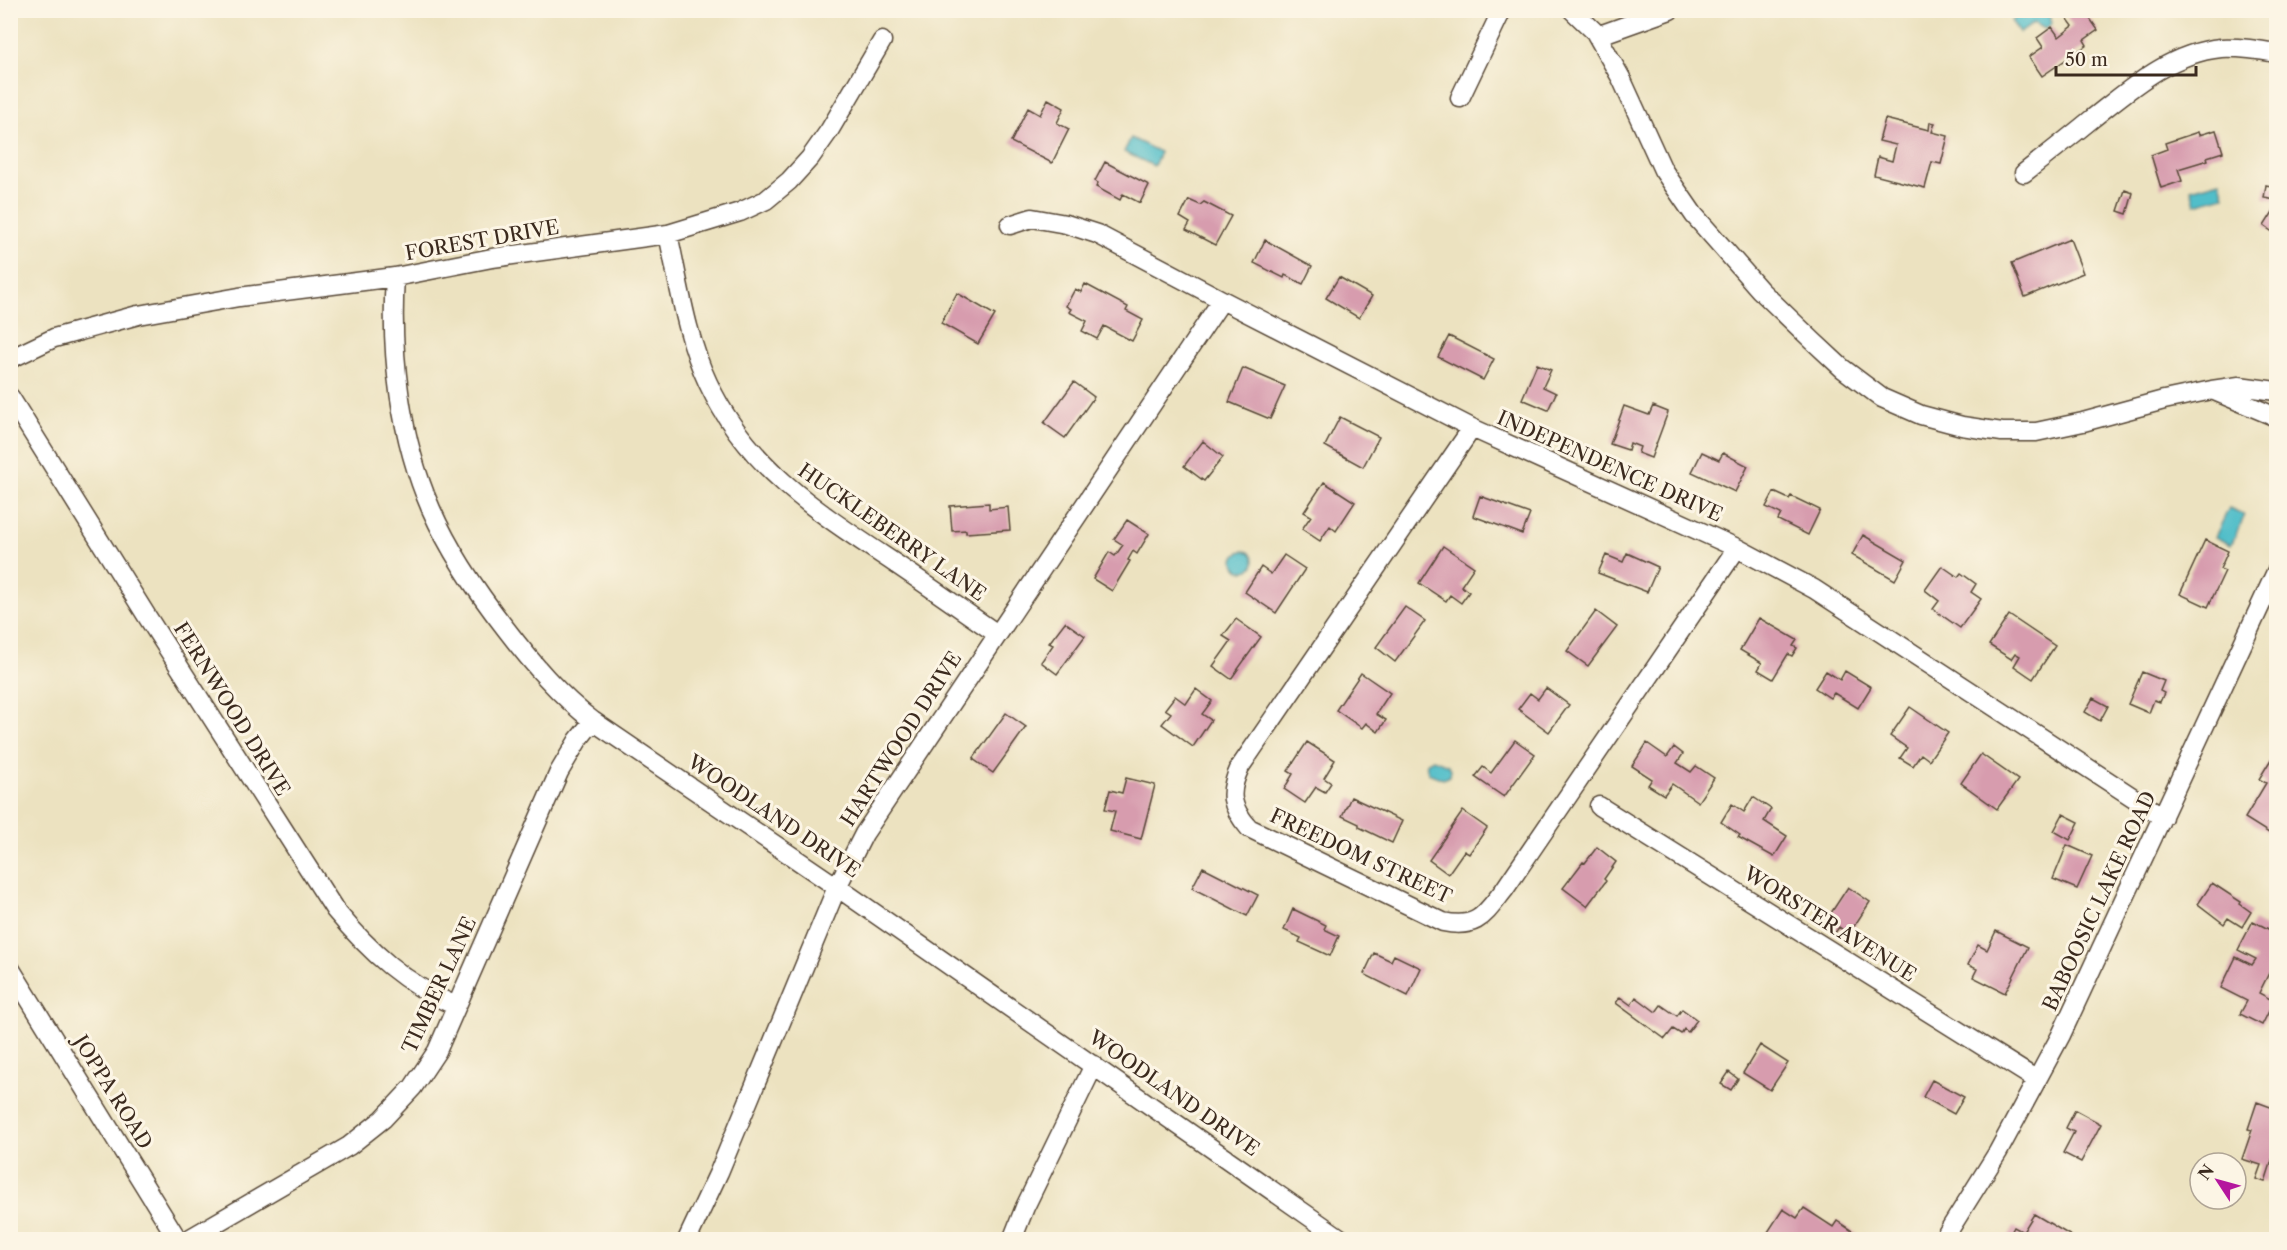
<svg xmlns="http://www.w3.org/2000/svg" width="2287" height="1250" font-family="'Libre Caslon Text',serif">
<style>
.water{fill:#51bec9;stroke:#467474;stroke-width:1.5}
.building{fill:#d79cae}
.lines{fill:none;stroke-linecap:round;stroke-linejoin:round}
.minor-casing{stroke:#564636;stroke-width:21}
.minor{stroke:#fff;stroke-width:18}
.labels{text-anchor:middle;stroke-width:6;stroke-linejoin:round;paint-order:stroke}
.street-label{font-size:20px;fill:#3b2a1e;stroke:#fcf5e5}
</style>
<rect width="100%" height="100%" fill="#fcf5e5"/>
<filter id="ink" filterUnits="userSpaceOnUse"><feTurbulence type="fractalNoise" baseFrequency=".0167" numOctaves="2"/><feDisplacementMap in="SourceGraphic" scale="12" xChannelSelector="R" yChannelSelector="G"/><feConvolveMatrix kernelMatrix="1 2 1 2 8 2 1 2 1" color-interpolation-filters="sRGB"/></filter>
<filter id="wash" filterUnits="userSpaceOnUse"><feTurbulence type="fractalNoise" baseFrequency=".008" numOctaves="4" result="noise"/><feDisplacementMap in="SourceGraphic" scale="24" xChannelSelector="R" yChannelSelector="G"/><feGaussianBlur stdDeviation="1.35" result="paint"/><feColorMatrix in="noise" values="0 0 0 0 0 0 0 0 0 0 0 0 0 0 0 0 0 1.4 0 .05"/><feComposite in="paint" operator="in"/></filter>
<g filter="url(#wash)">
<rect width="100%" height="100%" fill="#ece2c0"/>
<path class="water" d="M2047,11l5,12 -7,6 -11,-6 -14,10 -9,-12 14,-10z
M1131,138l29,14 -6,14 -30,-14z
M2220,181l4,15 -29,8 -4,-15z
M2229,508l16,7 -14,30 -16,-8z
M1234 561a10 10 0 1 1 20 0a10 10 0 1 1-20 0Z
M1433,759l15,6 3,4 -1,7 -7,3 -15,-6 -2,-10z"/>
<g id="blocks">
<path class="building" d="M2077,10h7l14,20 -14,10 3,5 -45,31 -13,-19 14,-10 -6,-9 15,-11 7,10 14,-11 -6,-8z
M1048,99l16,9 -7,15 12,6 -17,34 -41,-21 17,-34 12,7z
M1885,119l44,11 1,-8 5,1 -3,9 16,4 -7,28 -9,-2 -7,26 -51,-13 4,-18 14,4 4,-16 -17,-4z
M2216,130l7,22 -16,5 1,3 -30,9 4,12 -21,7 -10,-33 16,-6 -2,-6 33,-11 1,3z
M1105,162l44,23 -9,18 -17,-9 -3,6 -24,-13 2,-4 -3,-2z
M2266,185l10,2v13l-12,-2z
M2125,190l8,3 -6,21 -9,-3z
M1189,200l11,5 4,-3 27,14 -16,29 -29,-15 4,-7 -10,-6z
M2276,207v22l-2,4 -10,-7z
M2070,239l13,34 -58,24 -13,-34z
M1265,240l47,26 -9,18 -18,-9 -1,3 -30,-15z
M1339,277l33,19 -13,22 -33,-20z
M1085,284l43,23 -2,4 17,9 -11,21 -28,-15 -7,13 -15,-8 5,-10 -18,-9 2,-3 -5,-3 9,-17 6,3z
M957,293l38,22 -17,29 -37,-21z
M1449,336l45,23 -11,21 -45,-23z
M1537,364l14,6 -8,17 13,6 -8,17 -26,-11z
M1243,368l42,18 -15,33 -41,-17z
M1074,382l20,15 -29,41 -21,-15z
M1624,406l25,9 4,-9 15,6 -17,46 -13,-5 2,-6 -10,-4 -2,7 -18,-6z
M1340,417l39,20 -16,30 -38,-21z
M1203,441l20,16 -19,24 -20,-15z
M1702,452l17,8 4,-7 25,13 -13,26 -43,-20z
M1324,482l31,20 -19,29 -6,-5 -10,15 -18,-12 9,-13 -7,-4z
M1774,492l15,7 2,-3 29,14 -12,25 -30,-15 3,-6 -15,-7z
M1480,496l50,18 -8,20 -49,-18z
M989,503v6l19,-2 2,23 -44,3v-3l-14,1 -2,-25z
M1127,520l22,14 -12,20 -4,-3 -5,9 2,1 -18,30 -19,-12 16,-27 6,4 8,-11 -9,-6z
M1863,535l43,25 -11,20 -43,-25z
M2205,540l23,11 -8,18 5,2 -17,36 -28,-13z
M1443,546l31,21 -13,19 8,6 -8,11 -11,-8 -4,6 -27,-18z
M1627,553l31,14 -11,25 -49,-19 8,-18 17,7z
M1284,555l21,14 -29,44 -31,-21 16,-25 10,7z
M1942,566l16,11 3,-4 15,11 -5,8 10,7 -21,29 -27,-19 6,-8 -14,-11z
M1405,607l20,14 -30,41 -19,-15z
M1596,611l21,16 -29,39 -21,-15z
M2009,615l46,31 -22,33 -19,-13 6,-10 -5,-3 -4,6 -22,-14z
M1759,618l38,22 -4,6 4,2 -5,8 -4,-2 -15,25 -15,-9 4,-7 -22,-13z
M1236,619l25,18 -30,42 -18,-13 18,-25 -8,-5z
M1065,622l20,14 -28,38 -16,-12 12,-17 -4,-2z
M1826,671l14,9 5,-9 26,16 -13,21 -24,-15 -4,5 -15,-10z
M2142,672l22,9 -4,10 4,2 -4,9 -6,-2 -5,13 -21,-9z
M1361,673l29,20 -14,21 10,6 -8,12 -12,-9 -4,5 -26,-18z
M1546,688l23,17 -20,27 -31,-23 12,-16 8,6z
M1196,689l16,12 -10,13 9,6 -18,27 -31,-23 9,-11 -6,-4 10,-13 11,8z
M2093,698l15,8 -8,15 -15,-9z
M1910,707l38,26 -19,27 -8,-6 -8,12 -13,-8 7,-10 -17,-12z
M1006,713l20,14 -33,46 -20,-14z
M1515,740l20,14 -31,43 -29,-20 8,-10 8,6z
M1307,742l28,18 -11,18 7,5 -6,9 -9,-5 -11,16 -21,-14 9,-15 -5,-3z
M1647,743l20,14 7,-10 9,7 -6,9 14,9 5,-6 18,12 -16,24 -26,-18 -8,11 -16,-10 4,-6 -20,-13z
M1981,754l37,26 -21,29 -36,-26z
M2273,756l3,1v70l-4,8 -27,-17 21,-35 -7,-4z
M1126,778l29,7 -14,54 -31,-8 5,-20 -10,-2 5,-19 12,3z
M1351,797l51,24 -10,22 -33,-16v-3l-17,-8z
M1753,797l18,12 -7,12 23,15 -13,21 -36,-20 2,-2 -19,-13 11,-18 12,8z
M1463,811l24,17 -18,26 -5,-3 -16,23 -19,-14z
M2063,814l16,8 -9,18 -16,-9z
M2067,845l25,11 -15,33 -24,-10z
M1597,847l19,15 -12,17 2,2 -19,25 -24,-18 20,-26 2,1z
M1203,867l55,28 -11,21 -55,-28z
M2212,883l29,19 -1,2 11,8 -9,15 -14,-9 -4,6 -26,-20z
M1848,887l22,15 -21,32 -10,-7 -4,6 -12,-8z
M1293,909l33,16 -2,4 15,7 -9,20 -31,-14 2,-4 -17,-8z
M2253,921l23,12v26l-17,34 15,8 -12,24 -22,-11 7,-13 -26,-13 15,-31 16,8 4,-6 -18,-9z
M1996,931l32,16 -23,46 -32,-16 4,-8 -9,-4 10,-20 9,5z
M1374,953l17,8 3,-6 27,13 -13,28 -44,-22z
M1620,997l11,8 5,-8 20,15 5,-7 16,11 5,-7 15,11 -9,12 -4,-3 -3,5 -8,-5 -8,10 -49,-36z
M1760,1045l28,18 -18,27 -27,-17z
M1729,1072l9,7 -7,11 -10,-6z
M1932,1080l32,17 -10,17 -31,-17z
M2257,1102l19,7v39l-11,34 -9,-3 5,-14 -19,-6 10,-29 -4,-1z
M2075,1110l26,14 -20,38 -18,-9 11,-21 -8,-4z
M1804,1208l29,19 4,-6 21,14 -4,5h-28l-2,-2 -2,2h-30l-5,-4 -2,4 -21,-2 19,-29 14,9z
M2034,1214l44,26h-71l7,-13 9,5z"/>
</g>
</g>
<g filter="url(#ink)">
<use href="#blocks" fill-opacity="0" stroke="#564636" stroke-width="1.5"/>
<g class="lines">
<g class="minor-casing">
<path id="minor" d="M1572,10l23,22 26,46 42,92 31,45 66,75 53,51 29,27 40,30 39,17 41,11 40,6h34l47,-10 81,-22 48,-10 27,-4 37,5
M1597,36l73,-26
M1460,98l42,-88
M2024,173c23,-18 46,-36 69,-55 38,-30 77,-65 128,-70 18,-1 38,2 55,5
M1010,225l22,-7 34,6 31,10 125,66 250,128 265,120 77,41 349,228
M668,234c11,49 18,103 40,149 40,86 113,131 188,181 34,23 68,47 101,70
M395,277c-5,77 5,161 36,232 19,43 46,83 75,120 26,34 53,66 87,92l244,166 506,353
M10,359l44,-21 84,-23 101,-18 156,-20 97,-19 176,-24 72,-22 26,-12 23,-19 21,-23 19,-27 53,-90
M2212,390l64,27
M10,397l138,221 187,292c35,42 70,74 121,96
M1472,428l-232,339c-12,26 -10,39 9,61l194,94c35,7 41,-7 61,-32l233,-342
M1599,806l438,274
M10,968l168,272
M187,1240l162,-94 34,-27 30,-32 24,-36 122,-279 19,-32 15,-19
M687,1240l32,-68 118,-285 27,-53 358,-534
M1012,1240l13,-33 69,-142
M1943,1240l55,-88 63,-117 215,-463"/>
</g>
<use href="#minor" class="minor"/>
</g>
</g>
<g class="labels">
<g class="street-label">
<text transform="translate(482 240) rotate(-10)" y="7">FOREST DRIVE</text>
<text transform="translate(1610 466) rotate(24)" y="7">INDEPENDENCE DRIVE</text>
<text transform="translate(892 532) rotate(35)" y="7">HUCKLEBERRY LANE</text>
<text transform="translate(232 709) rotate(58)" y="7">FERNWOOD DRIVE</text>
<text transform="translate(901 739) rotate(-57)" y="7">HARTWOOD DRIVE</text>
<text transform="translate(774 816) rotate(34)" y="7">WOODLAND DRIVE</text>
<text transform="translate(1361 856) rotate(25)" y="7">FREEDOM STREET</text>
<text transform="translate(2099 901) rotate(-65)" y="7">BABOOSIC LAKE ROAD</text>
<text transform="translate(1830 924) rotate(32)" y="7">WORSTER AVENUE</text>
<text transform="translate(439 985) rotate(-65)" y="7">TIMBER LANE</text>
<text transform="translate(113 1092) rotate(58)" y="7">JOPPA ROAD</text>
<text transform="translate(1174 1093) rotate(35)" y="7">WOODLAND DRIVE</text>
</g>
</g>
<rect width="2287" height="1250" fill="none" stroke="#fcf5e5" stroke-width="36"/>
<g transform="translate(2218 1181) rotate(306)"><circle r="28" fill="#fcf5e5" stroke="#afa495" stroke-width="1.5"/>
<path d="M0-4.5L10 22L0 15L-10 22Z" fill="#b5179e"/>
<text y="-9" font-size="16" font-weight="bold" text-anchor="middle" fill="#3b2a1e">N</text>
</g>
<path d="M2056 66v9h140v-9" fill="none" stroke="#3b2a1e" stroke-width="3"/>
<text x="2065" y="66" font-size="18" fill="#3b2a1e" stroke="#fcf5e5" stroke-width="4.5" paint-order="stroke">50 m</text>
</svg>
